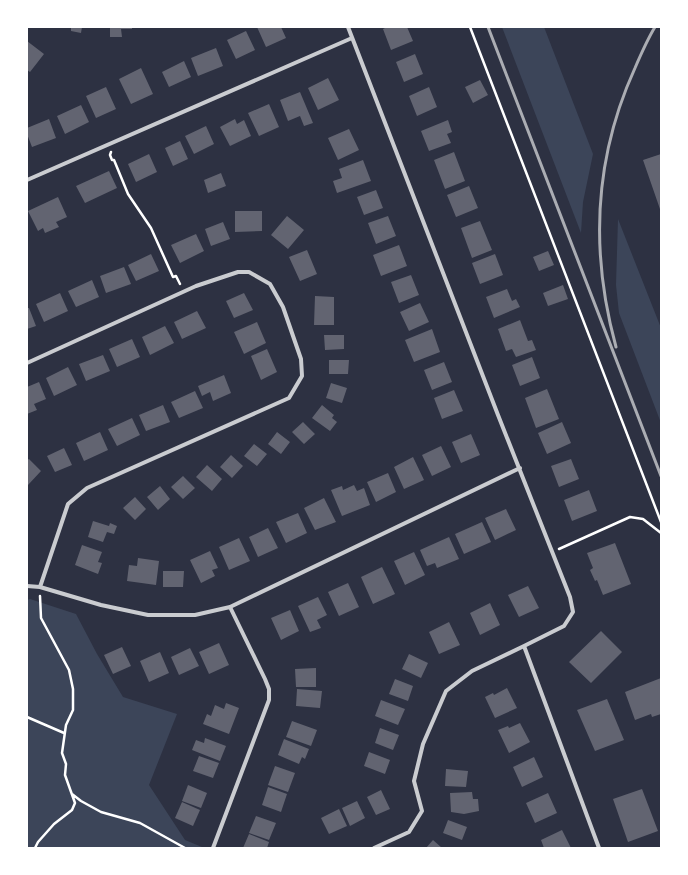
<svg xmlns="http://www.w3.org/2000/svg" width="688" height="875" font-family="Barlow,sans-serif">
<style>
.green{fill:#3c4559}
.building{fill:#626471}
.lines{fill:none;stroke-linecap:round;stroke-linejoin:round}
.path{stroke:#fff;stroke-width:2.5}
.minor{stroke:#caccd0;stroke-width:4}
.rail{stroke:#abadb3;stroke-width:3}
</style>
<rect width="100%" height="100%" fill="#2d3142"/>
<path class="green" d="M502,27h42l49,127 -10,48 -2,31z
M618,219l43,109v95l-42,-110 -3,-28z
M30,599l46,15 21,40 26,43 54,17 -28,71 36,55 17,7 -1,1h-174v-248z"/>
<path class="building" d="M71,27h11l-1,6 -10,-2z
M110,27h22v2h-11l1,8h-12z
M257,27h24l5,11 -20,9z
M387,27h20l6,14 -22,9 -8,-21z
M246,31l9,19 -19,9 -9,-19z
M27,41l17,13 -14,18 -3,-2z
M216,48l7,18 -25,10 -7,-18z
M415,54l8,20 -19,8 -8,-20z
M184,61l7,16 -22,10 -7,-15z
M141,68l12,26 -22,10 -12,-25z
M328,78l11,22 -21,10 -10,-22z
M480,80l8,15 -15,8 -8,-16z
M106,87l10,22 -20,9 -10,-22z
M429,87l8,20 -20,9 -8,-20z
M300,92l13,31 -9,3 -4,-10 -12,5 -8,-21z
M269,104l10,23 -20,9 -11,-23z
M81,105l8,17 -24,12 -8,-18z
M49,119l7,19 -24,9 -5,-13v-6z
M235,119l2,5 7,-4 7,16 -21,10 -10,-19z
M448,120l4,12 -5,2 4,9 -22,8 -8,-20z
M206,126l8,18 -20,10 -9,-18z
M349,129l10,21 -21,10 -10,-22z
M180,141l8,18 -15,7 -8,-18z
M454,152l11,29 -20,8 -11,-29z
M149,154l8,18 -21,10 -8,-18z
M661,154v58l-18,-52z
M363,160l8,21 -34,12 -4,-12 9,-3 -3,-9z
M109,171l8,17 -32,15 -9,-17z
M221,173l5,13 -18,7 -4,-13z
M469,186l9,22 -22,9 -9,-22z
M376,190l7,18 -19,7 -7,-18z
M58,197l9,20 -11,5 3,5 -14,6 -2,-5 -5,3 -10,-20z
M235,211h27v20l-27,1z
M287,216l17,14 -16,19 -17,-14z
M388,216l8,20 -20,8 -8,-21z
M480,221l12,29 -20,8 -11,-30z
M223,222l7,17 -19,7 -6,-17z
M196,234l8,17 -24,12 -9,-18z
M399,245l8,21 -26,10 -8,-21z
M307,250l10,24 -17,7 -11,-24z
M548,251l6,14 -15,6 -6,-14z
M151,254l8,17 -23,10 -8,-16z
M495,254l8,21 -23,9 -8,-21z
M124,267l7,17 -25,9 -6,-17z
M411,275l8,20 -20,8 -8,-21z
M92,280l7,17 -23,10 -8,-16z
M563,285l5,14 -20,7 -5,-13z
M507,289l5,12 4,-2 4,8 -26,11 -8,-21z
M60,293l8,18 -24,11 -8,-18z
M244,293l9,17 -19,8 -8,-17z
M315,296l19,1v28h-20z
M420,303l9,19 -20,9 -9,-19z
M27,308h2l7,18 -9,3z
M197,311l9,17 -24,11 -8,-17z
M520,320l8,21 4,-1 4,10 -20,7 -4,-8 -6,2 -8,-22z
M257,322l9,21 -22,11 -10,-22z
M165,326l9,17 -24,12 -8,-18z
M432,329l8,23 -26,10 -9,-22z
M324,335h20v14l-19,1z
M132,339l8,18 -23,10 -8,-18z
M267,349l10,23 -16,8 -10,-24z
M103,355l7,16 -24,10 -7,-17z
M532,357l8,21 -20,8 -8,-21z
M329,360h20l-1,14h-19z
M444,362l8,20 -20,8 -8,-20z
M68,367l9,18 -23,11 -8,-18z
M224,375l7,18 -18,8 -3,-9 -8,4 -4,-10z
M39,382l7,17 -12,5 3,6 -10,4v-27z
M331,383l16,5 -5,15 -16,-5z
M547,389l12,30 -23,9 -11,-30z
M454,390l9,21 -21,8 -8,-21z
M195,391l8,17 -24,10 -8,-16z
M163,405l7,17 -24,9 -7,-16z
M322,405l12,10 -2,3 5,4 -7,9 -18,-13z
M132,418l8,17 -23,11 -9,-17z
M303,422l12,12 -11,10 -12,-12z
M562,422l9,21 -24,11 -9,-21z
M100,432l8,18 -24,11 -8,-18z
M277,432l13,10 -9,12 -13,-10z
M471,434l9,21 -19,8 -9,-21z
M254,444l13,10 -10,12 -13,-10z
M441,446l10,21 -19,9 -10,-21z
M64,448l8,17 -17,7 -8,-16z
M231,455l12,11 -11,12 -12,-11z
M413,457l11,23 -20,9 -10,-22z
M29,459l12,12 -13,14 -1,-1v-24z
M571,459l8,20 -20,8 -8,-21z
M207,465l15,14 -10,12 -16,-14z
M388,473l8,19 -20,10 -9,-20z
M183,476l12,12 -12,11 -12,-12z
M354,485l3,6 7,-3 6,17 -28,11 -11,-26 11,-4 1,4z
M160,486l10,13 -12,11 -11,-13z
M589,490l8,21 -25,10 -8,-21z
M135,497l11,12 -11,11 -12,-12z
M324,498l12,24 -21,8 -11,-22z
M506,509l10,21 -21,10 -10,-22z
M298,513l9,20 -21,10 -10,-21z
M93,521l16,5 1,-3 7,3 -3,8 -7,-2 -4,10 -15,-5z
M482,522l9,20 -27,12 -9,-20z
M268,528l10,20 -20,9 -9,-20z
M449,537l10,22 -22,9 -2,-5 -8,3 -7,-16z
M239,538l11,23 -21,9 -10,-23z
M615,543l16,41 -28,11 -6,-15 -2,1 -5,-11 3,-2 -6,-15z
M82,545l20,7 -4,10 4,1 -4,11 -23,-9z
M210,551l8,17 -6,2 3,6 -14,7 -11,-23z
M414,552l11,23 -20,10 -11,-24z
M138,558l21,3 -3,24 -29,-4 2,-16 8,1z
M382,567l13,27 -22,10 -12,-27z
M163,571h21l-1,16h-20z
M348,583l11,24 -20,9 -11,-24z
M528,586l11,22 -20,9 -11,-22z
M318,597l9,18 -10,5 4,8 -11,4 -12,-26z
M490,603l10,22 -20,10 -10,-22z
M290,610l9,21 -18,9 -10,-22z
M449,622l11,23 -21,9 -10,-22z
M601,631l21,21 -31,31 -22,-21z
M219,643l10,22 -20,9 -10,-22z
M122,647l9,19 -18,8 -9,-19z
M190,648l9,18 -20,9 -8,-18z
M160,652l9,21 -20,9 -9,-21z
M409,654l19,9 -7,15 -19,-9z
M316,668v19h-20l-1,-18z
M661,678v36l-9,3 -1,-3 -16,6 -10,-28z
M395,679l18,7 -5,15 -19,-7z
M507,688l10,20 -22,10 -10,-21 8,-4 1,2z
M297,689l25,2 -2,17 -24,-2z
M607,699l17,41 -29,11 -18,-41z
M381,700l24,9 -7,16 -23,-9z
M226,703l13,5 -10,26 -26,-10 4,-10 4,2 4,-11 9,4z
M292,721l25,9 -6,16 -25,-9z
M520,723l10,19 -21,11 -11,-23 10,-4 1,2z
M380,728l19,7 -6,15 -18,-7z
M205,738l21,8 -6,15 -28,-11 4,-10 8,3z
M284,739l25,10 -4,10 -3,-2 -3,7 -21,-9z
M369,752l21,8 -5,14 -21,-8z
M199,756l20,7 -6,15 -20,-7z
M534,757l9,20 -21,10 -9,-20z
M275,766l20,7 -7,19 -20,-7z
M446,769l22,2 -2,16 -21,-1z
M188,785l19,8 -6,15 -19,-7z
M268,787l19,7 -6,18 -19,-7z
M642,789l16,42 -30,11 -15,-43z
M381,790l9,19 -14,6 -9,-18z
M472,792l1,7h5l1,12 -15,3 -13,-2 -1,-19z
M548,793l9,20 -22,10 -9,-20z
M357,801l8,17 -15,8 -8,-18z
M182,802l18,8 -7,16 -18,-8z
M339,809l8,17 -18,8 -8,-16z
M256,816l20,7 -7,17 -20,-7z
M448,820l19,7 -5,13 -19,-7z
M562,830l9,18h-27l-3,-8z
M249,834l20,8 -2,6h-24z
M433,840l9,8h-16z"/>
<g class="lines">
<path class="path" d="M470,27l191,495
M111,152l-1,3 2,5h2l14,34 23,34 22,49 3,-1 4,8
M559,549l71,-32 13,2 18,14
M27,717l37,16
M72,794l9,7 20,11 39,11 45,25
M35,848l3,-6 16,-18 18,-14 3,-7 -10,-28 1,-11 -4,-11 4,-28 7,-15v-21l-4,-19 -28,-52 -1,-22"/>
<path class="minor" d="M348,27l150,388 72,182 3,15 -9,14 -40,20 -52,25 -26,20 -23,53 -9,37 8,30 -13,21 -35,16
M27,180l325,-142
M27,363l169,-77 42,-14h11l21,12 13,23 18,52 1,17 -13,22 -202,90 -19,16 -28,83
M27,586l13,1 61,18 47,10h47l35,-8 290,-139
M524,646l75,202
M213,848l56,-148v-11l-4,-10 -35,-72"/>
<path class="rail" d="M488,27l173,449
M616,347c-26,-95 -22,-189 19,-279 6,-14 12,-28 20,-41"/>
</g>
<rect width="688" height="875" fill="none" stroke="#ffffff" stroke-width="56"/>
</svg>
